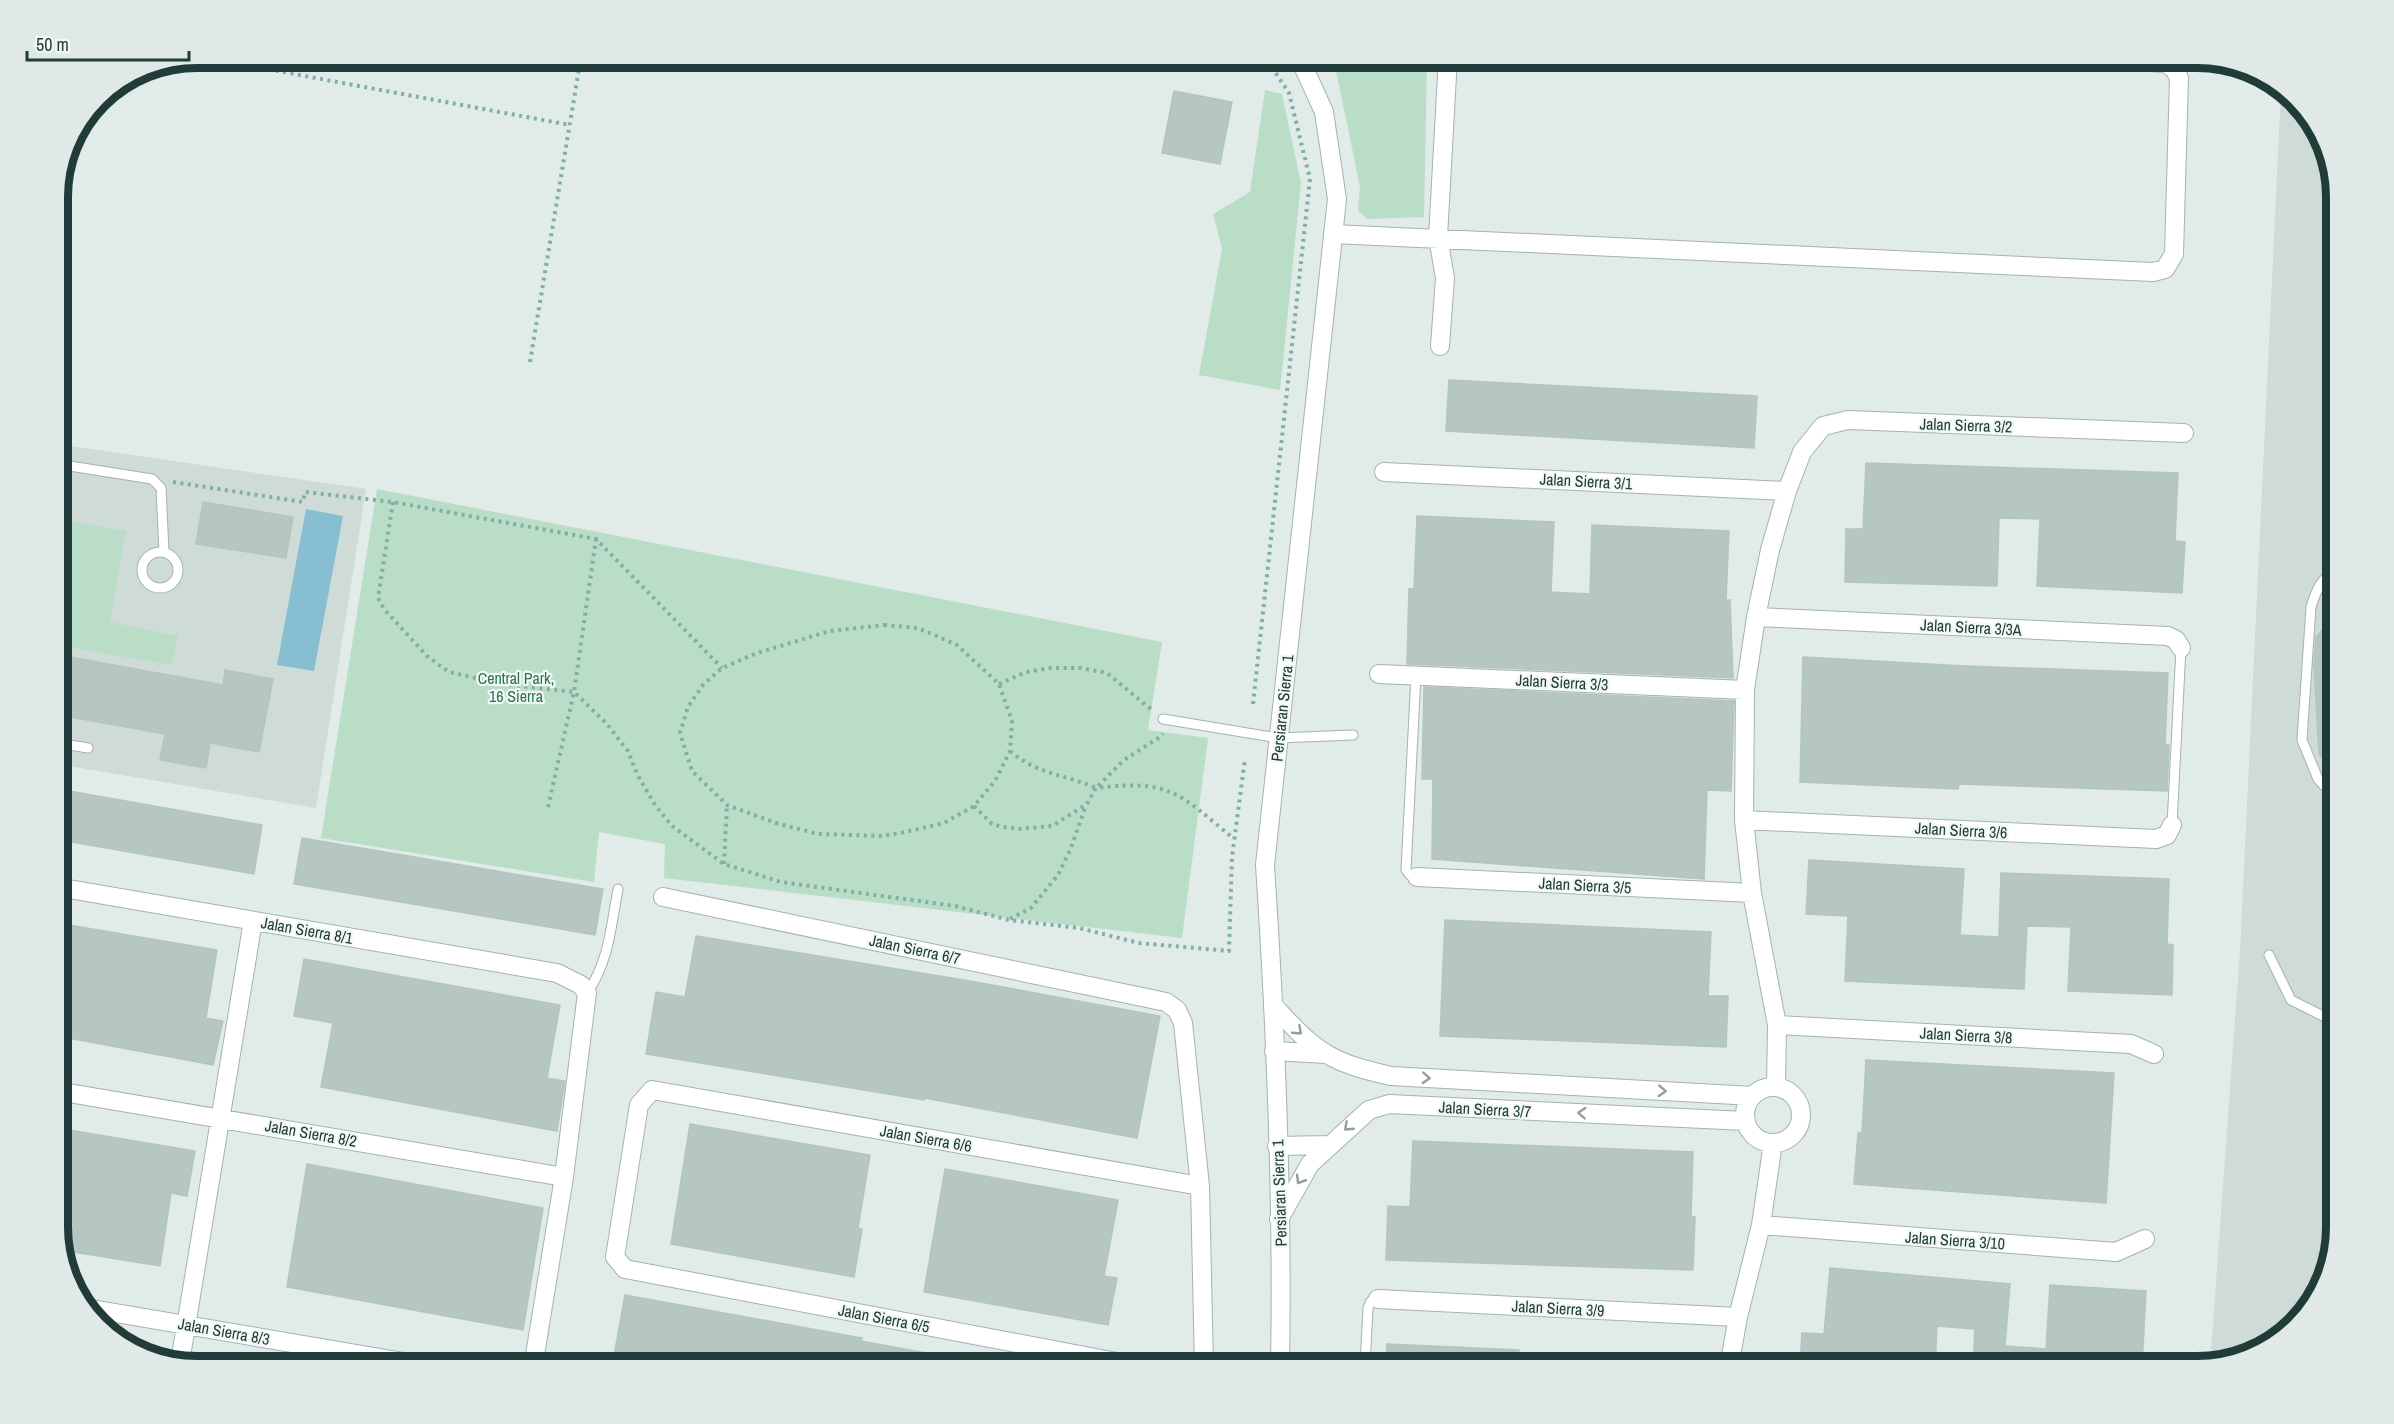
<svg xmlns="http://www.w3.org/2000/svg" width="2394" height="1424" font-family="'Archivo Narrow',sans-serif">
<style>
.built{fill:#cfdbd7}
.green{fill:#b9ddc7}
.water{fill:#88bed1}
.building{fill:#b6c6c1;stroke:#b3c5bf;stroke-width:1.5}
.lines{fill:none;stroke-linecap:round;stroke-linejoin:round}
.service-casing{stroke:#a4b3b0;stroke-width:11}
.minor-casing{stroke:#a4b3b0;stroke-width:20}
.tertiary-casing{stroke:#a4b3b0;stroke-width:20}
.path{stroke:#81afa6;stroke-width:4;stroke-dasharray:3 4.5;stroke-linecap:butt}
.service{stroke:#fff;stroke-width:9}
.minor{stroke:#fff;stroke-width:18}
.tertiary{stroke:#fff;stroke-width:18}
.oneway{stroke:#909e9c}
.labels{text-anchor:middle;stroke-width:4.5;stroke-linejoin:round;paint-order:stroke}
.street-label{font-size:16px;fill:#213c38;stroke:#f1f8f5}
.park-label{font-size:16px;fill:#2b734f;stroke:#f1f8f5}
.rim{fill:none;stroke:#213c38;stroke-width:8}
</style>
<rect width="100%" height="100%" fill="#e1ebe8"/>
<path class="built" d="M2281,90l37,36 19,62v1040l-19,70 -50,50 -58,16 30,-412z
M57,444l309,45 -50,319 -259,-44z"/>
<path class="green" d="M1325,57h102l-3,160 -56,2 -10,-8 2,-24 -23,-112z
M1265,90l17,4 19,89 -21,207 -81,-15 23,-126 -9,-35 37,-22z
M377,489l785,153 -14,88 60,8 -26,200 -518,-60 1,-34 -66,-12 -5,50 -273,-44z
M57,519l69,12 -16,91 68,14 -7,29 -114,-20z"/>
<path class="water" d="M306,509l37,7 -29,155 -37,-6z"/>
<path class="building" d="M1174,91l58,11 -12,62 -58,-11z
M1449,380l308,16 -3,52 -308,-17z
M1866,463l312,10 -3,68 10,1 -3,51 -145,-7 3,-67 -41,-1 -2,68 -152,-4 1,-53h17z
M203,502l90,15 -7,41 -90,-14z
M1417,516l137,6 -3,70 39,2 2,-69 137,6 -3,69h4l3,78 -326,-14 2,-75h5z
M2337,613v160l-18,-19 -5,-88 2,-29z
M70,657l153,28 2,-15 48,9 -14,73 -49,-9 -4,25 -46,-8 5,-26 -106,-19z
M1803,657l162,9 203,7 -3,72h4l-2,46 -208,-7 -1,5 -158,-7z
M1424,687l310,14 -3,90 -24,-1 -3,89 -272,-20 1,-80h-11z
M69,791l193,34 -8,49 -194,-34z
M302,838l301,51 -8,46 -301,-51z
M1809,860l155,9 -4,66 39,2 2,-64 168,6 -2,65 6,1 -1,50 -104,-4 3,-64 -44,-1 -3,63 -179,-8 3,-65 -42,-2z
M1445,920l266,12 -3,64h20l-2,51 -286,-11z
M57,923l160,27 -11,68 17,3 -10,44 -156,-29z
M696,936l274,45 190,35 -23,122 -212,-40 -1,2 -278,-46 10,-62 29,5z
M304,959l256,46 -13,73 18,3 -8,50 -236,-44 12,-64 -39,-7z
M1866,1060l248,13 -8,130 -252,-19 4,-51h4z
M690,1124l180,31 -12,73 4,1 -8,48 -183,-33z
M57,1128l138,23 -8,45 -16,-3 -11,73 -99,-16 -4,-14z
M1413,1141l280,11 -2,65h4l-2,53 -307,-10 2,-54 22,1z
M307,1164l236,44 -20,122 -236,-43z
M945,1169l173,31 -14,76 13,2 -9,47 -184,-33z
M1830,1268l180,16 -5,62 41,3 4,-64 96,6 -4,76h-169l2,-38 -38,-3 -2,41h-135l2,-34 22,1z
M625,1295l237,43 -1,3 93,17 -1,9h-194l-73,-13 -2,13h-72z
M1387,1344l132,6 -1,17h-132z"/>
<g class="lines">
<g class="service-casing">
<path id="service" d="M57,464l95,15 9,9 3,64
M142 570a18 18 0 1 1 36 0a18 18 0 1 1-36 0Z
M2337,570c-16,7 -21,21 -26,37l-9,133 16,39 19,21
M1416,675l-10,195 4,5 7,2
M1163,719l115,19 75,-3
M57,743l31,5
M2172,825l9,-177
M2269,955l22,45 46,23
M587,993c22,-31 24,-67 31,-104
M1365,1367l3,-59 3,-7 7,-2"/>
</g>
<g class="minor-casing">
<path id="minor" d="M1333,234l820,38 12,-3 9,-15 5,-176 -5,-9 -8,-6 -98,-6
M1440,346l5,-68 -7,-41 10,-180
M1384,472l403,19
M1756,617l412,19 8,4 5,8
M1379,674l366,16
M1744,820l412,19 11,-4 5,-10
M1417,877l335,16
M57,887l500,86 24,12 6,8 -23,184 -31,190
M663,897l503,105 11,8 6,13 17,163 4,181
M1273,1005c16,17 32,36 52,48 19,12 44,18 66,23l362,20
M1777,1025l354,19 23,10
M1274,1051l52,3
M1776,1087l1,-62 -25,-132 -8,-73 1,-130 11,-73 14,-67 17,-59 15,-39 21,-26 25,-6 336,13
M1745 1115a28 28 0 1 1 56 0a28 28 0 1 1-56 0Z
M57,1091l507,86
M1277,1146l52,-1
M1279,1219l31,-55 59,-54 20,-6 357,17
M1761,1225l355,27 29,-13
M1378,1299l360,18
M86,1308l347,59
M180,1362l73,-441
M1143,1367l-518,-98 -10,-12 24,-152 13,-15 548,96
M1729,1367l9,-50 23,-92 12,-82"/>
</g>
<g class="tertiary-casing">
<path id="tertiary" d="M1280,1367c3,-167 -4,-335 -15,-502l72,-666 -13,-87 -25,-55"/>
</g>
<path class="path" d="M202,57l368,68
M530,362l51,-305
M173,482l130,20 2,-10 88,10 203,37 126,129
M393,502l-15,96 6,11 43,47 22,16 54,12 71,8 32,31 22,28 9,23 18,31 17,21 52,38 57,18 174,24 54,14 70,8 60,15 90,8 3,-94 13,-98
M884,625l34,3 39,17 42,39 13,37 -2,30 -15,30 -21,25 -30,17 -43,10 -21,3 -62,-2 -42,-11 -49,-18 -35,-34 -12,-38 8,-26 15,-22 19,-17 35,-15 73,-22z
M999,684l27,-12 24,-4h31l26,5 46,38
M1253,704l57,-525 -21,-86 -24,-36
M1010,751c28,24 54,23 86,37l28,-28 36,-23 3,-3
M974,806l18,18 11,3 16,2 33,-3 35,-22 9,-16c75,-9 82,5 137,50
M548,807l26,-115 22,-153
M724,864l3,-59
M1010,919l21,-11 27,-33 13,-27 15,-43"/>
<use href="#service" class="service"/>
<use href="#minor" class="minor"/>
<use href="#tertiary" class="tertiary"/>
</g>
<defs><path id="oneway-chevron" d="M-2-3.5L2.5 0L-2 3.5" fill="none" stroke-width="1.6" stroke-linecap="round" stroke-linejoin="round" transform="scale(1.5)"/></defs>
<g class="oneway">
<use href="#oneway-chevron" transform="translate(1298 1031) rotate(43)"/>
<use href="#oneway-chevron" transform="translate(1426 1078) rotate(3)"/>
<use href="#oneway-chevron" transform="translate(1662 1091) rotate(3)"/>
<use href="#oneway-chevron" transform="translate(1582 1113) rotate(-177)"/>
<use href="#oneway-chevron" transform="translate(1348 1127) rotate(137)"/>
<use href="#oneway-chevron" transform="translate(1300 1180) rotate(122)"/>
</g>
<g class="labels">
<g class="street-label">
<text transform="translate(1966 425) rotate(2)" y="6">Jalan Sierra 3/2</text>
<text transform="translate(1586 481) rotate(3)" y="6">Jalan Sierra 3/1</text>
<text transform="translate(1971 627) rotate(3)" y="6">Jalan Sierra 3/3A</text>
<text transform="translate(1562 682) rotate(3)" y="6">Jalan Sierra 3/3</text>
<text transform="translate(1282 708) rotate(-84)" y="6">Persiaran Sierra 1</text>
<text transform="translate(1961 830) rotate(3)" y="6">Jalan Sierra 3/6</text>
<text transform="translate(1585 885) rotate(3)" y="6">Jalan Sierra 3/5</text>
<text transform="translate(307 930) rotate(10)" y="6">Jalan Sierra 8/1</text>
<text transform="translate(915 949) rotate(12)" y="6">Jalan Sierra 6/7</text>
<text transform="translate(1966 1035) rotate(3)" y="6">Jalan Sierra 3/8</text>
<text transform="translate(1485 1109) rotate(3)" y="6">Jalan Sierra 3/7</text>
<text transform="translate(311 1133) rotate(10)" y="6">Jalan Sierra 8/2</text>
<text transform="translate(926 1138) rotate(10)" y="6">Jalan Sierra 6/6</text>
<text transform="translate(1279 1193) rotate(-92)" y="6">Persiaran Sierra 1</text>
<text transform="translate(1955 1240) rotate(4)" y="6">Jalan Sierra 3/10</text>
<text transform="translate(1558 1308) rotate(3)" y="6">Jalan Sierra 3/9</text>
<text transform="translate(884 1318) rotate(11)" y="6">Jalan Sierra 6/5</text>
<text transform="translate(224 1331) rotate(10)" y="6">Jalan Sierra 8/3</text>
</g>
<g class="park-label">
<text x="516" y="684">Central Park,<tspan x="516" dy="18">16 Sierra</tspan></text>
</g>
</g>
<path d="M0 0H2394V1424H0ZM197 68H2197A129 129 0 0 1 2326 197V1227A129 129 0 0 1 2197 1356H197A129 129 0 0 1 68 1227V197A129 129 0 0 1 197 68Z" fill="#e0e9e6" fill-rule="evenodd"/>
<path class="rim" d="M197 68H2197A129 129 0 0 1 2326 197V1227A129 129 0 0 1 2197 1356H197A129 129 0 0 1 68 1227V197A129 129 0 0 1 197 68Z"/>
<path d="M27 51v9h162v-9" fill="none" stroke="#213c38" stroke-width="3"/>
<text x="36" y="51" font-size="18" fill="#213c38" stroke="#f1f8f5" stroke-width="4.5" paint-order="stroke">50 m</text>
</svg>
